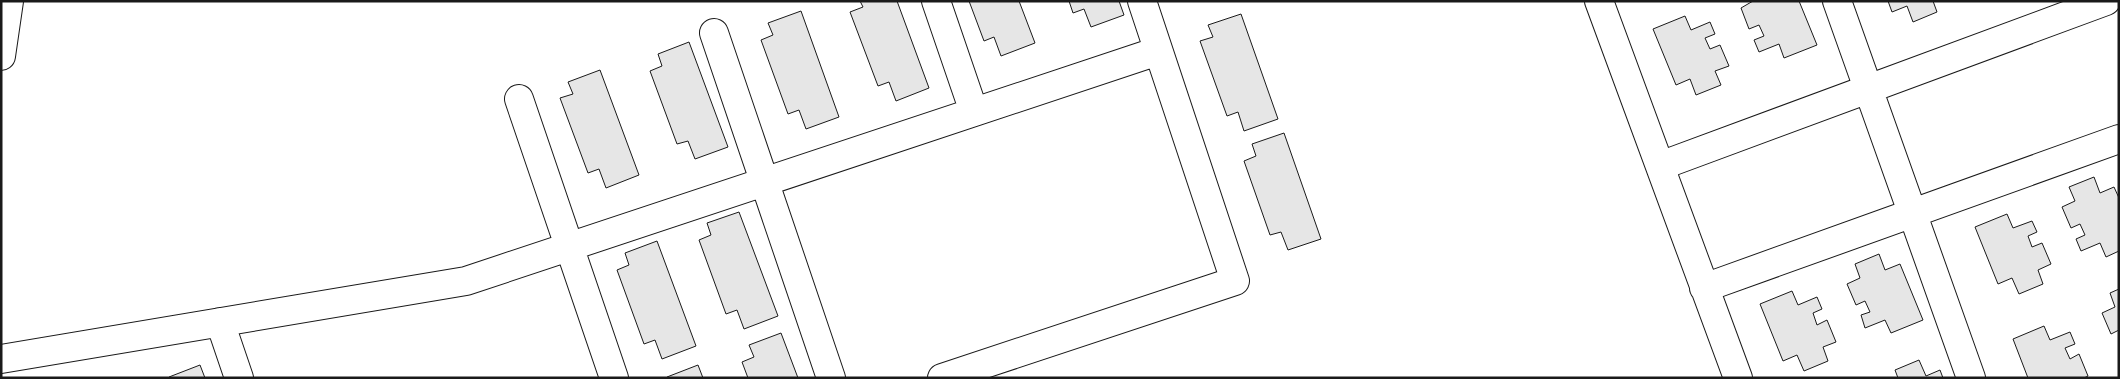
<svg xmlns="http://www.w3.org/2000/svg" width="2120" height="379" font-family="'Source Serif 4',serif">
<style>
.building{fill:#e6e6e6;stroke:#1a1a1a}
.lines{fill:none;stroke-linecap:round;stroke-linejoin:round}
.minor-casing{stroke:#1a1a1a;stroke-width:30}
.minor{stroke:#fff;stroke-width:28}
</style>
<rect width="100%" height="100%" fill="#fff"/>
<path class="building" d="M860,1h37l32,87 -33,13 -7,-19 -11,4 -28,-74 13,-5z
M969,1h50l16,42 -34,13 -7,-19 -10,4z
M1069,1h50l5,14 -33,12 -7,-18 -11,4z
M1753,1h46l18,44 -33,13 -5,-14 -20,8 -5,-12 10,-4 -5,-11 -10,4 -8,-21z
M1888,1h45l4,11 -24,10 -6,-16 -15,6z
M801,11l38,106 -33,12 -7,-19 -11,4 -27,-74 12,-5 -5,-12z
M1241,14l37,105 -34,12 -6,-19 -11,4 -27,-75 13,-4 -5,-12z
M1685,16l6,14 19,-8 5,12 -10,4 5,11 10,-4 9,21 -14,5 6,14 -25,10 -6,-16 -14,6 -23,-56z
M689,42l39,105 -33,12 -7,-18 -11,3 -27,-73 12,-5 -4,-12z
M600,70l39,105 -33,13 -7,-19 -11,4 -28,-75 13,-4 -5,-12z
M1284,133l37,106 -33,11 -7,-18 -11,3 -26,-74 12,-5 -4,-12z
M2094,177l6,16 14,-6 5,11v53l-13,6 -6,-14 -19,8 -5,-12 9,-4 -5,-11 -9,4 -9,-21 13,-6 -6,-14z
M739,212l39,104 -34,13 -7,-19 -11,4 -27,-74 12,-5 -4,-12z
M2007,214l6,14 19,-7 5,11 -9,4 4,11 10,-4 9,21 -13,6 5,14 -24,10 -7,-16 -14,6 -23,-57z
M657,241l39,105 -34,13 -7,-19 -11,4 -27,-74 12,-5 -4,-12z
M1879,254l6,16 15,-6 23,56 -32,13 -6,-13 -20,8 -4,-13 9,-3 -5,-11 -9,4 -9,-21 13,-6 -5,-14z
M2119,289v41l-8,4 -9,-21 13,-6 -5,-14z
M1792,291l6,14 19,-8 5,12 -9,4 4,12 10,-5 9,22 -13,5 5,14 -24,10 -7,-16 -14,6 -23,-57z
M2044,326l6,14 20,-8 5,12 -10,4 5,11 9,-5 9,22 -4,2h-56l-15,-39z
M781,333l17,45h-50l-6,-16 12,-5 -5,-12z
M1919,360l7,16 14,-6 3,8h-45l-3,-8z
M200,365l5,13h-36v-1z
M698,365l5,13h-36v-1z"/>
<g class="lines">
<g class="minor-casing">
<path id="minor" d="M936,1l38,111
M1599,1l139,377
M1837,1l134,377
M714,33l117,345
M1,56l8,-55
M519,99l95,279
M1660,166l446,-165
M1704,288l415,-149
M220,322l19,56
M1,359l465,-78 692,-230
M942,378l293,-97 -93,-280"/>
</g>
<use href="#minor" class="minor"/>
</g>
<rect width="2120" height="379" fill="none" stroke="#1a1a1a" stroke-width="5"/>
</svg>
